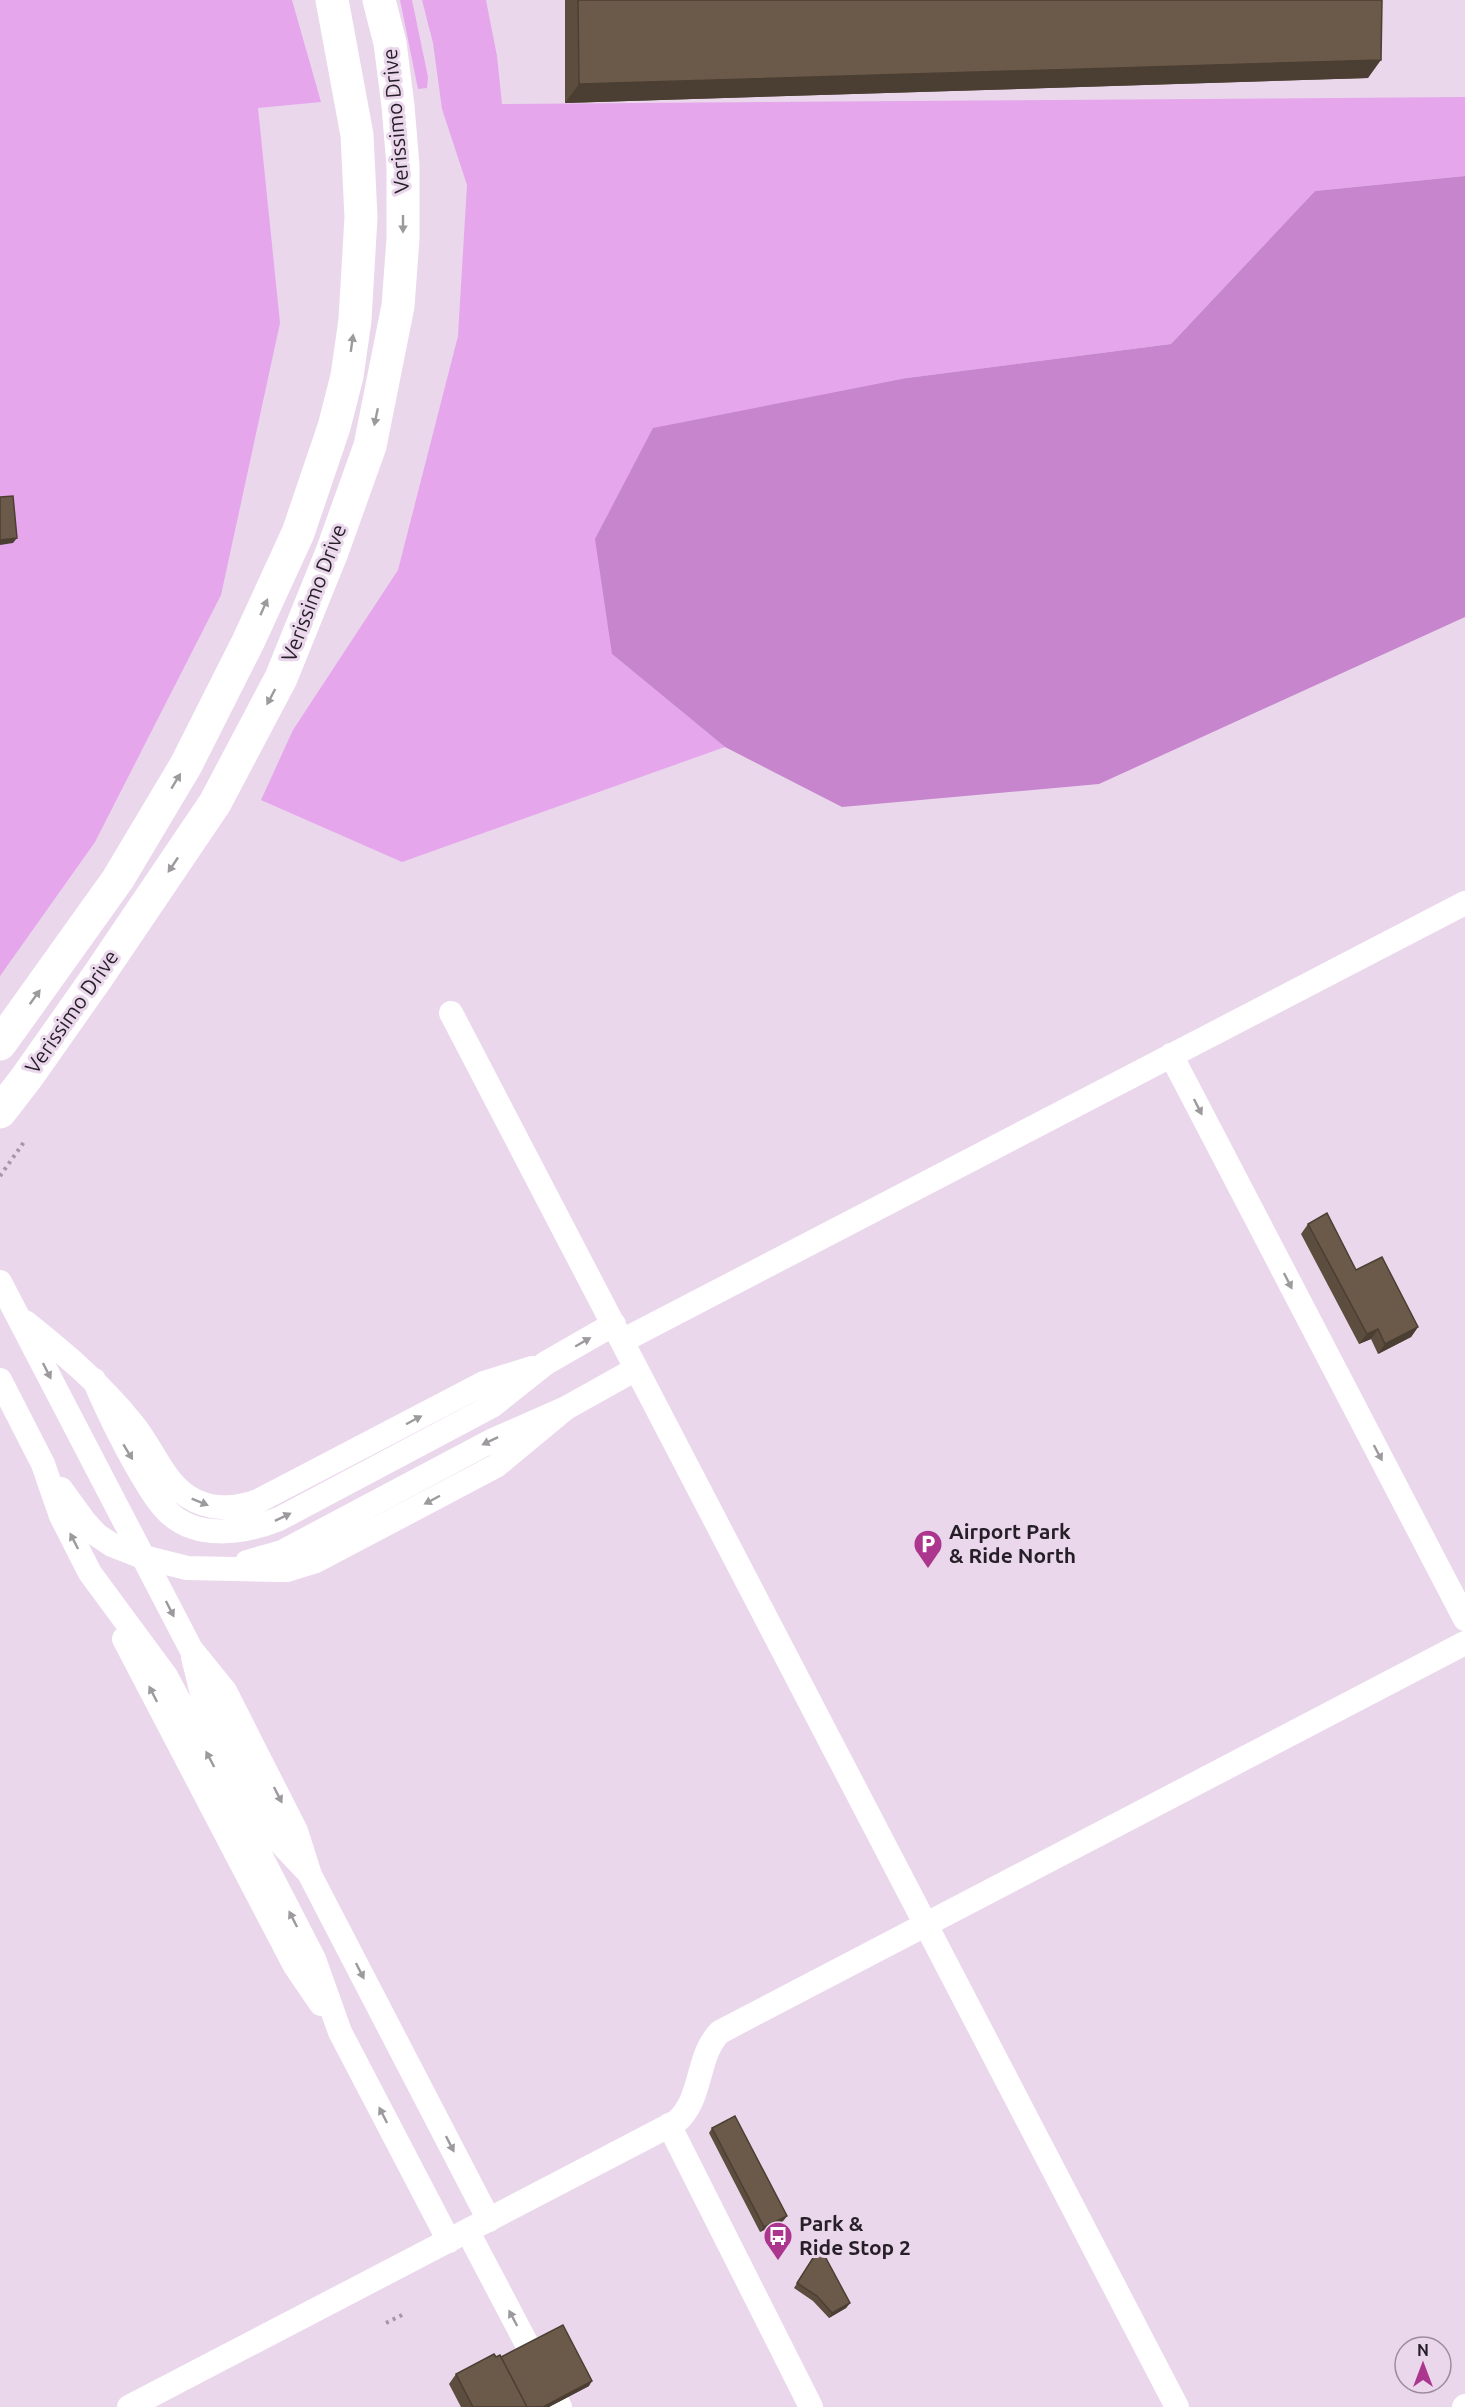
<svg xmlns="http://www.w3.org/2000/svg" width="1465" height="2407" font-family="Ubuntu,sans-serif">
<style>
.green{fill:#e5a6ec}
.forest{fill:#c685cd}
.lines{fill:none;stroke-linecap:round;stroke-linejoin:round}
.path{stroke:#a697a7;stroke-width:4;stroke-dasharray:3 4.5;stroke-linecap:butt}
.service{stroke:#fff;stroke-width:24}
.tertiary{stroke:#fff;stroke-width:33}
.wall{fill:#5c4d3f}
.shaded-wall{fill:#4b3f33}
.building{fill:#6b5a49;stroke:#4b3f33;stroke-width:1.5}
.oneway{fill:#9d9a9e}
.labels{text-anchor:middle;stroke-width:6;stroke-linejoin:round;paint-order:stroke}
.street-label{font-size:21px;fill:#261f27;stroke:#ead7ec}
.poi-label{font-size:21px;font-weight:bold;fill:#261f27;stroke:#ead7ec;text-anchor:start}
</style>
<rect width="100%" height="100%" fill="#ead7ec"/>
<path class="green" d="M0,0h292l29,102 -63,6 22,215 -59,272 -126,247 -95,134z
M400,0h12l16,77 -1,11 -9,1z
M422,0h64l11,56 5,48 963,-7v79l-150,15 -144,153 -264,34 -295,276 113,93 -323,115 -141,-62 32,-70 105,-160 60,-234 9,-151 -25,-76 -9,-66z"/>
<path class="forest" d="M1465,176v441l-366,167 -257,23 -117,-60 -113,-93 -17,-115 58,-111 254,-50 264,-34 144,-153z"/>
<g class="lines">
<path class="path" d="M0,1176l24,-34
M386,2323l20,-10"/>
<path class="service" d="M451,1013l726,1394
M1171,1055l294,564
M0,1282l191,367 34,42 71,140 14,44 179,345
M25,1322c39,31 76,62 107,101 20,23 29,55 55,73 21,14 47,14 71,5l226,-118 48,-15
M622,1341l843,-438
M0,1380l43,84 18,52 29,57 76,103 81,153 67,130 26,73 109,209
M94,1380c13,30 27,59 43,87 9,15 17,31 29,43 29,31 78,23 113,9l213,-113 54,-43 68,-39
M61,1489l24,33 12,13 15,10 31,12 44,11 88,2h12l29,-9 180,-95 70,-58
M247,1562l35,-10 209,-111 75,-33 70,-39
M124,1639l171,327 26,38
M193,1657l10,41 29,55 46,87 28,30
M669,2125l142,282
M468,2232l92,175
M129,2407l547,-285c27,-22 20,-67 44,-90l745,-389
M1464,2407l1,-1"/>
<path class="tertiary" d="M0,1044l118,-165 68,-114 62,-123 50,-109 36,-106 13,-51 8,-56 6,-103 -4,-82 -25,-135
M0,1112l27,-35 71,-101 117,-173 66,-125 51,-126 38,-106 28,-140 5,-67v-73l-5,-60 -8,-63 -11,-43"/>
</g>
<path class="wall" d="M565,0h817l-14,78 -803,25z
M1308,1224l48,46 62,57 -7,10 -33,17 -7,-15 -12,5 -58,-110z
M712,2128l75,88 -4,5 -23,11 -51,-99z
M816,2252l34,51 -4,5 -17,10 -16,-17 -19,-13z
M496,2357h5l88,29 -40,21h-88l-12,-23 7,-10z"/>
<path class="shaded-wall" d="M1381,60l-13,18 -803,25 14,-19z
M17,538l-4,5 -13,2v-5z
M1418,1327l-7,10 -33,17 7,-10z
M1378,1329l-7,10 -12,5 8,-10z
M787,2216l-4,5 -23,11 4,-5z
M850,2303l-4,5 -17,10 3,-5z
M592,2381l-3,5 -40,21h-6z"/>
<path class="building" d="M578,0h804l-1,60 -802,24z
M13,496l4,42 -17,2v-43z
M1327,1213l29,57 26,-13 36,70 -33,17 -7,-15 -11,5 -59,-110z
M735,2116l52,100 -23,11 -52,-99z
M820,2247l30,56 -18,10 -15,-17 -20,-13z
M563,2325l29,56 -49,26h-16l-26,-50z
M494,2354l2,3 4,-2 27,52h-54l-17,-33z"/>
<defs><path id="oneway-solid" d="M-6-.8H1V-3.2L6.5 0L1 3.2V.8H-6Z" transform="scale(1.5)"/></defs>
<g class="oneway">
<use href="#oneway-solid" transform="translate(403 224) rotate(90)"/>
<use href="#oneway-solid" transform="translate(352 343) rotate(-82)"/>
<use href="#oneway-solid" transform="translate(376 417) rotate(102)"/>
<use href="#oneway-solid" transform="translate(264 607) rotate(-66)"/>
<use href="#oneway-solid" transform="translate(271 697) rotate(118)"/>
<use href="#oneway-solid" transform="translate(176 781) rotate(-59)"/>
<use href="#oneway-solid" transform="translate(173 865) rotate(124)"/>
<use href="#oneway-solid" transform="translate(35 997) rotate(-54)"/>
<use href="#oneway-solid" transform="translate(1198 1107) rotate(63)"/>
<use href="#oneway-solid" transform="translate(1288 1281) rotate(63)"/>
<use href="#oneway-solid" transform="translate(583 1342) rotate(-30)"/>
<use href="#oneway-solid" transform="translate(47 1371) rotate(63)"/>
<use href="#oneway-solid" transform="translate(414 1420) rotate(-28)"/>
<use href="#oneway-solid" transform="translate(490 1441) rotate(154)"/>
<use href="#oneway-solid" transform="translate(128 1452) rotate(59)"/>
<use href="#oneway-solid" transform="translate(1378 1453) rotate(62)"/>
<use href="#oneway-solid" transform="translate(432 1500) rotate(152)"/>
<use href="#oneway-solid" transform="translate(200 1502) rotate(22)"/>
<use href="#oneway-solid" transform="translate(283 1517) rotate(-26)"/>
<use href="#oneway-solid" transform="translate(74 1541) rotate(-117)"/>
<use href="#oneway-solid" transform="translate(170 1609) rotate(63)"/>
<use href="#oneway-solid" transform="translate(153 1694) rotate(-117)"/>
<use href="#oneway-solid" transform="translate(210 1759) rotate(-118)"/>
<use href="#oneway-solid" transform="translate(278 1795) rotate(63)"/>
<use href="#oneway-solid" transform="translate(293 1919) rotate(-117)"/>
<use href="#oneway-solid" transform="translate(360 1971) rotate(63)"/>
<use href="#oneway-solid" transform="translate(383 2115) rotate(-117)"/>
<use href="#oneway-solid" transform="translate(450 2144) rotate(63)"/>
<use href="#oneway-solid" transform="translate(513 2318) rotate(-118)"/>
</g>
<defs>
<g id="parking-pin" transform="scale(1.5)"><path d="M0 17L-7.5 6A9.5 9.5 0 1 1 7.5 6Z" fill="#ac368e" stroke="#ead7ec"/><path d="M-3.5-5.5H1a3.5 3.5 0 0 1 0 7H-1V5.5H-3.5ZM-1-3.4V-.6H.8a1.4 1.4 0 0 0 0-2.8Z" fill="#fff"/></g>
<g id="bus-pin" transform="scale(1.5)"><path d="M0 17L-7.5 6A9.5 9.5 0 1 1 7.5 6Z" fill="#ac368e" stroke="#ead7ec"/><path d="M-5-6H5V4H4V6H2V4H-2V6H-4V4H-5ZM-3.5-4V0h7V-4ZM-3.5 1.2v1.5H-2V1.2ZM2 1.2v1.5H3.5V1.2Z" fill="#fff"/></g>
</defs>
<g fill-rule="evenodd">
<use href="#parking-pin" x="928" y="1544"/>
<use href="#bus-pin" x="778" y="2236"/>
</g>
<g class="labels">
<g class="street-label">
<text transform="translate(396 121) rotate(-95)" y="7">Verissimo Drive</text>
<text transform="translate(314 593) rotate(-69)" y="7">Verissimo Drive</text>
<text transform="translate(72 1012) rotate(-55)" y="7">Verissimo Drive</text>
</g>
<g class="poi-label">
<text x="949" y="1539">Airport Park<tspan x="949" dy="24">&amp; Ride North</tspan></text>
<text x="799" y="2231">Park &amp;<tspan x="799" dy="24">Ride Stop 2</tspan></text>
</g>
</g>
<g transform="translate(1423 2365)"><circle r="28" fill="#ead7ec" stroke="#9c8d9d" stroke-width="1.5"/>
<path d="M0-4.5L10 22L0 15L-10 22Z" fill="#ac368e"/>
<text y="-9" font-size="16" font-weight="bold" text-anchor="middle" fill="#261f27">N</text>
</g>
</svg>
